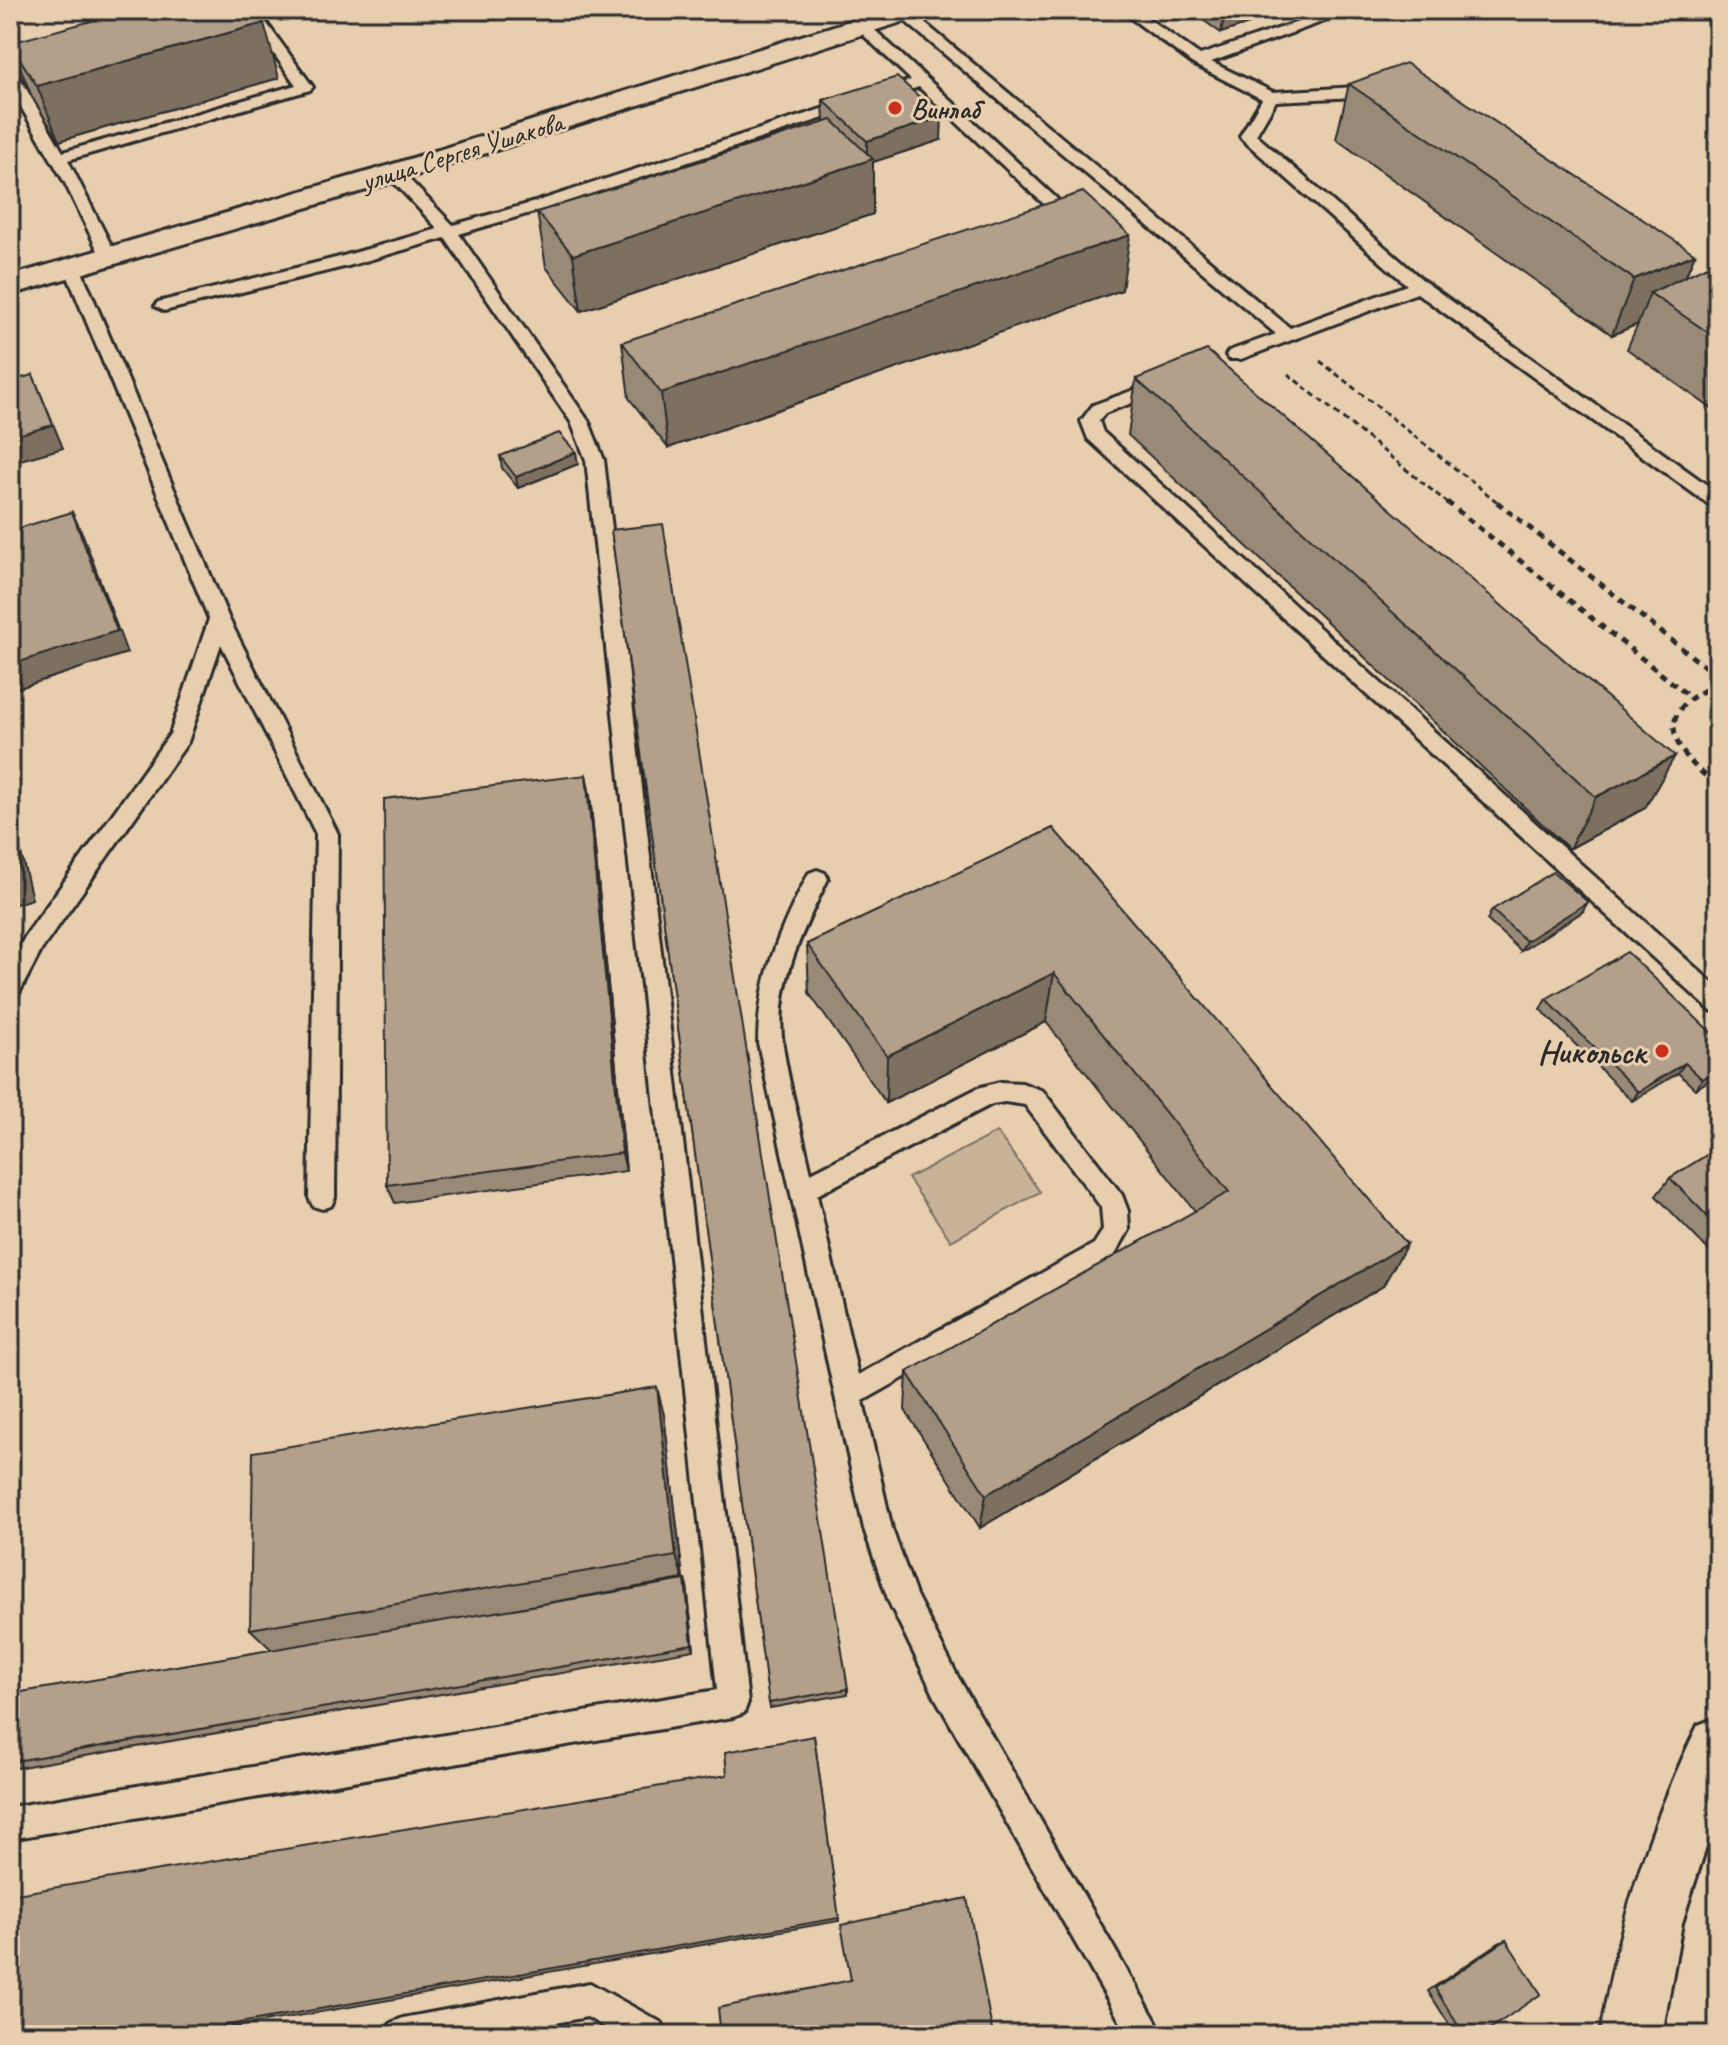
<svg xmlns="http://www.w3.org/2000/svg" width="1728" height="2045" font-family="Caveat,sans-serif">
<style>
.green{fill:#c8b399;stroke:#7a6f62;stroke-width:2}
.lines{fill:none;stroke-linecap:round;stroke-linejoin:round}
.service-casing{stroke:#2b2b2b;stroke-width:6}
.minor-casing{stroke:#2b2b2b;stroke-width:6}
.path-far1{stroke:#2b2b2b;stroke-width:3;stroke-dasharray:6 4;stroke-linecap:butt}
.path{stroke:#2b2b2b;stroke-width:5;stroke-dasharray:7 6;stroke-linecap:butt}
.service{fill:#e7ceaf;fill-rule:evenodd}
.minor{fill:#e7ceaf;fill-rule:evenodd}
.wall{fill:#998a78;stroke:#2b2b2b;stroke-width:2}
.shaded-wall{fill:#7d7061;stroke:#2b2b2b;stroke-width:2}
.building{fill:#b2a08b;stroke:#2b2b2b;stroke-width:2}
.poi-dot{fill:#c8321e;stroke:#e7ceaf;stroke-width:3}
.labels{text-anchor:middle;stroke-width:6;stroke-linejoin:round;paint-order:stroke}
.far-poi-label{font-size:28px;font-weight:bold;fill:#2b2b2b;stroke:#e7ceaf;text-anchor:start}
.far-street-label{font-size:28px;fill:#2b2b2b;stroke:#e7ceaf}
.poi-label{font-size:34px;font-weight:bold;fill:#2b2b2b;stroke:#e7ceaf;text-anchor:end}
</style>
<rect width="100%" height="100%" fill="#e7ceaf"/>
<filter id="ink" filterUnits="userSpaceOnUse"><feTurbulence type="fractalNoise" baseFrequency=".0125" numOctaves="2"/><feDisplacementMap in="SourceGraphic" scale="16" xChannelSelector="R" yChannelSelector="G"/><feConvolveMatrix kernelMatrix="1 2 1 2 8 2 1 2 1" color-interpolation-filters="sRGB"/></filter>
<g filter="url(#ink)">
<path class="green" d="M997,1132l43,60 -89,49 -43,-63z"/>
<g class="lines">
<g class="service-casing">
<path id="service" d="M243,10h14l56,77 -3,3 -242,70 49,97 -8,5 -6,-1 -38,-78 -55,-95v-18l8,5 45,77 233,-67z
M897,10h12l381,318 117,-43 -165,-146 -2,-3 22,-37 -69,-35 -73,-54h16l64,45 134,-45h21l-144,52 62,30 83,-5 28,10 -8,5 -20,-5 -80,4 -20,34 169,147 293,211v15l-7,-2 -294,-213 -176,66h-12l-3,-4 3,-4 47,-17 -378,-319z
M861,21l5,1 191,177v6h-12l-126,-118 -372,121 -88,26 130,188 15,38 144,1242 -4,11 -11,4 -723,122v-32l707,-117 -131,-1230 -15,-38 -126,-184 -97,28 -184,45 -9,-5 3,-4 178,-44 102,-29 -50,-53v-6h12l53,55 82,-23 376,-122 -55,-52v-6z
M10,197l6,2 2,6 -8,5z
M72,262l8,5 149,352 109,215 -3,364 -4,8 -9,3 -9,-3 -4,-8 7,-364 -95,-190 -33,98 -146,207 -24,46 -8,3v-33l16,-30 144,-201 39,-115 -145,-352z
M1164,379l9,6 -3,4 -65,24 -6,8 4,11 615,556v25l-8,-3 -622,-571 -7,-18 12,-16z
M817,870l8,3 3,6c-25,51 -54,107 -45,166 6,43 19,85 28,128l167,-85 22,-6 22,1 21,8 79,104 6,16 1,19 -17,30 -249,141 29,128 24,66 42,82 206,358h-36l-192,-336 -47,-97 -25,-73 -106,-486c0,-64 22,-115 51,-170zM1005,1102l20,3 76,102 2,23 -9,14 -236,131 -41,-180 175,-91z
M590,1983l72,40 5,12h-49l-31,-18 -95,18h-106l5,-12 12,-5z"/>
</g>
<g class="minor-casing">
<path id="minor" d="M884,10h41l-4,6 -517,163 -394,116v-19l374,-109z
M1718,1717v92l-36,114 -20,112h-62c18,-109 50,-211 98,-310z"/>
</g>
<path class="path-far1" d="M1320,361l180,143
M1288,374l161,130"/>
<path class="path" d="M1447,502l243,195
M1497,502l221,175
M1718,685c-68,24 -48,67 0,100"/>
<use href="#service" class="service"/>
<use href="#minor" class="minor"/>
</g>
<path class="wall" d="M1189,10h103l-71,23z
M10,43l269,35 -220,63 -27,-44z
M1349,84l346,170 -10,23 33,-6v142l-91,-64 11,-25 -26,11 -276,-196z
M823,100l118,40 -68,22v52l-292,97 -35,-44 -9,-55 287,-89z
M1122,290l-454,158 -39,-50 -7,-56z
M1136,379l509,429 -76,41 -441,-414z
M500,456l78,8 -60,24 -16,-20z
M611,530l237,1159v5l-78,14z
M586,775l4,21 36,375 -231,32 -8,-18z
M1053,828l330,458 -403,242 -75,-118 2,-38 288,-161 -149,-189 -160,81 -77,-110 -2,-49z
M1492,910l90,2 -61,39 -34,-31z
M1546,999l172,40v36l-23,14 -17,-16 -46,28 -92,-92z
M1718,1148v112l-62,-64 14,-18z
M664,1415l19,164 -170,30 172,-29 2,6 7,64 -684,119v-75l262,-44 -22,-21z
M814,1736l25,185 -649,114h-180l717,-260z
M1506,1940l-25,95h-25l-28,-44 71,-48z"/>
<path class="shaded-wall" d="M10,10h26l-26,7z
M1225,10h67l-71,23z
M264,23l15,55 -220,63 -22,-55z
M942,117l-1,23 -68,22v52l-292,97 -8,-56 294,-94v-20z
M1130,235l-8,55 -454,158 -7,-55z
M1695,254l-23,54 -22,-15 -12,31 -26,11 22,-56z
M33,375l30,73 -53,15v-26z
M576,452l2,12 -60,24 -2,-11z
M72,512l11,23 44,118 -117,38v-26z
M1675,756l-30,52 -76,41 27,-52z
M586,775l4,21 36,375 -4,-18z
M10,807l22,92 -22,7z
M1588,902l-6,10 -61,39 5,-10z
M1054,973l-8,49 -160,81 1,-47z
M1685,1063l-7,10 -46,28 6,-9z
M1718,1069v6l-23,14 7,-10z
M1407,1244l-24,42 -403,242 6,-33z
M657,1387l7,28 19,164 -7,-23z
M685,1580l2,6 7,64 -2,-6z"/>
<path class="building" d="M132,10h122l10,13 -227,63 -27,-43z
M1406,63l289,191 -61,25 -285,-195z
M897,77l45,40 -75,24 -44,-41z
M832,120l41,39 -300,96 -36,-43z
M1083,192l47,43 -469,158 -39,-51z
M1709,265l9,6v68l-68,-46z
M1207,350l468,406 -79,41 -460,-418z
M33,375l20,50 -43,12v-56z
M559,433l17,19 -60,25 -16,-21z
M72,512l45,119 -107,34v-134z
M663,524l185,1165 -79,14 -158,-1173z
M586,775l36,378 -235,32 -3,-386z
M1053,828l354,416 -421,251 -79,-123 322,-180 -175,-219 -167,83 -80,-112z
M1553,872l35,30 -62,39 -34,-31z
M1627,952l91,87v30l-16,10 -17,-16 -47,29 -92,-93z
M1718,1148v79l-48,-49z
M657,1387l19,169 -426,73 3,-177z
M685,1580l7,64 -682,118v-68z
M814,1736l25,182 -668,117h-161v-140l717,-120 -2,-23z
M967,1898l26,137h-272l-3,-27 133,-28 -10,-55z
M1506,1940l35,54 -60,41h-17l-29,-47z"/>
</g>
<g class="poi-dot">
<circle cx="895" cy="108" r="8"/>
<circle cx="1662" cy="1051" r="8"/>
</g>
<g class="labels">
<g class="far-poi-label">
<text x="911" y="118">Винлаб</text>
</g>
<g class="far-street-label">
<text transform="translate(462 151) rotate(-17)" y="10">улица Сергея Ушакова</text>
</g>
<g class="poi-label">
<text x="1646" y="1063">Никольск</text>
</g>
</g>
<rect width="1728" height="2045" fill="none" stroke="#e7ceaf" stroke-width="40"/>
<rect x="20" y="20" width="1688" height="2005" fill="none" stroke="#2b2b2b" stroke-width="3" filter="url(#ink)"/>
</svg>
